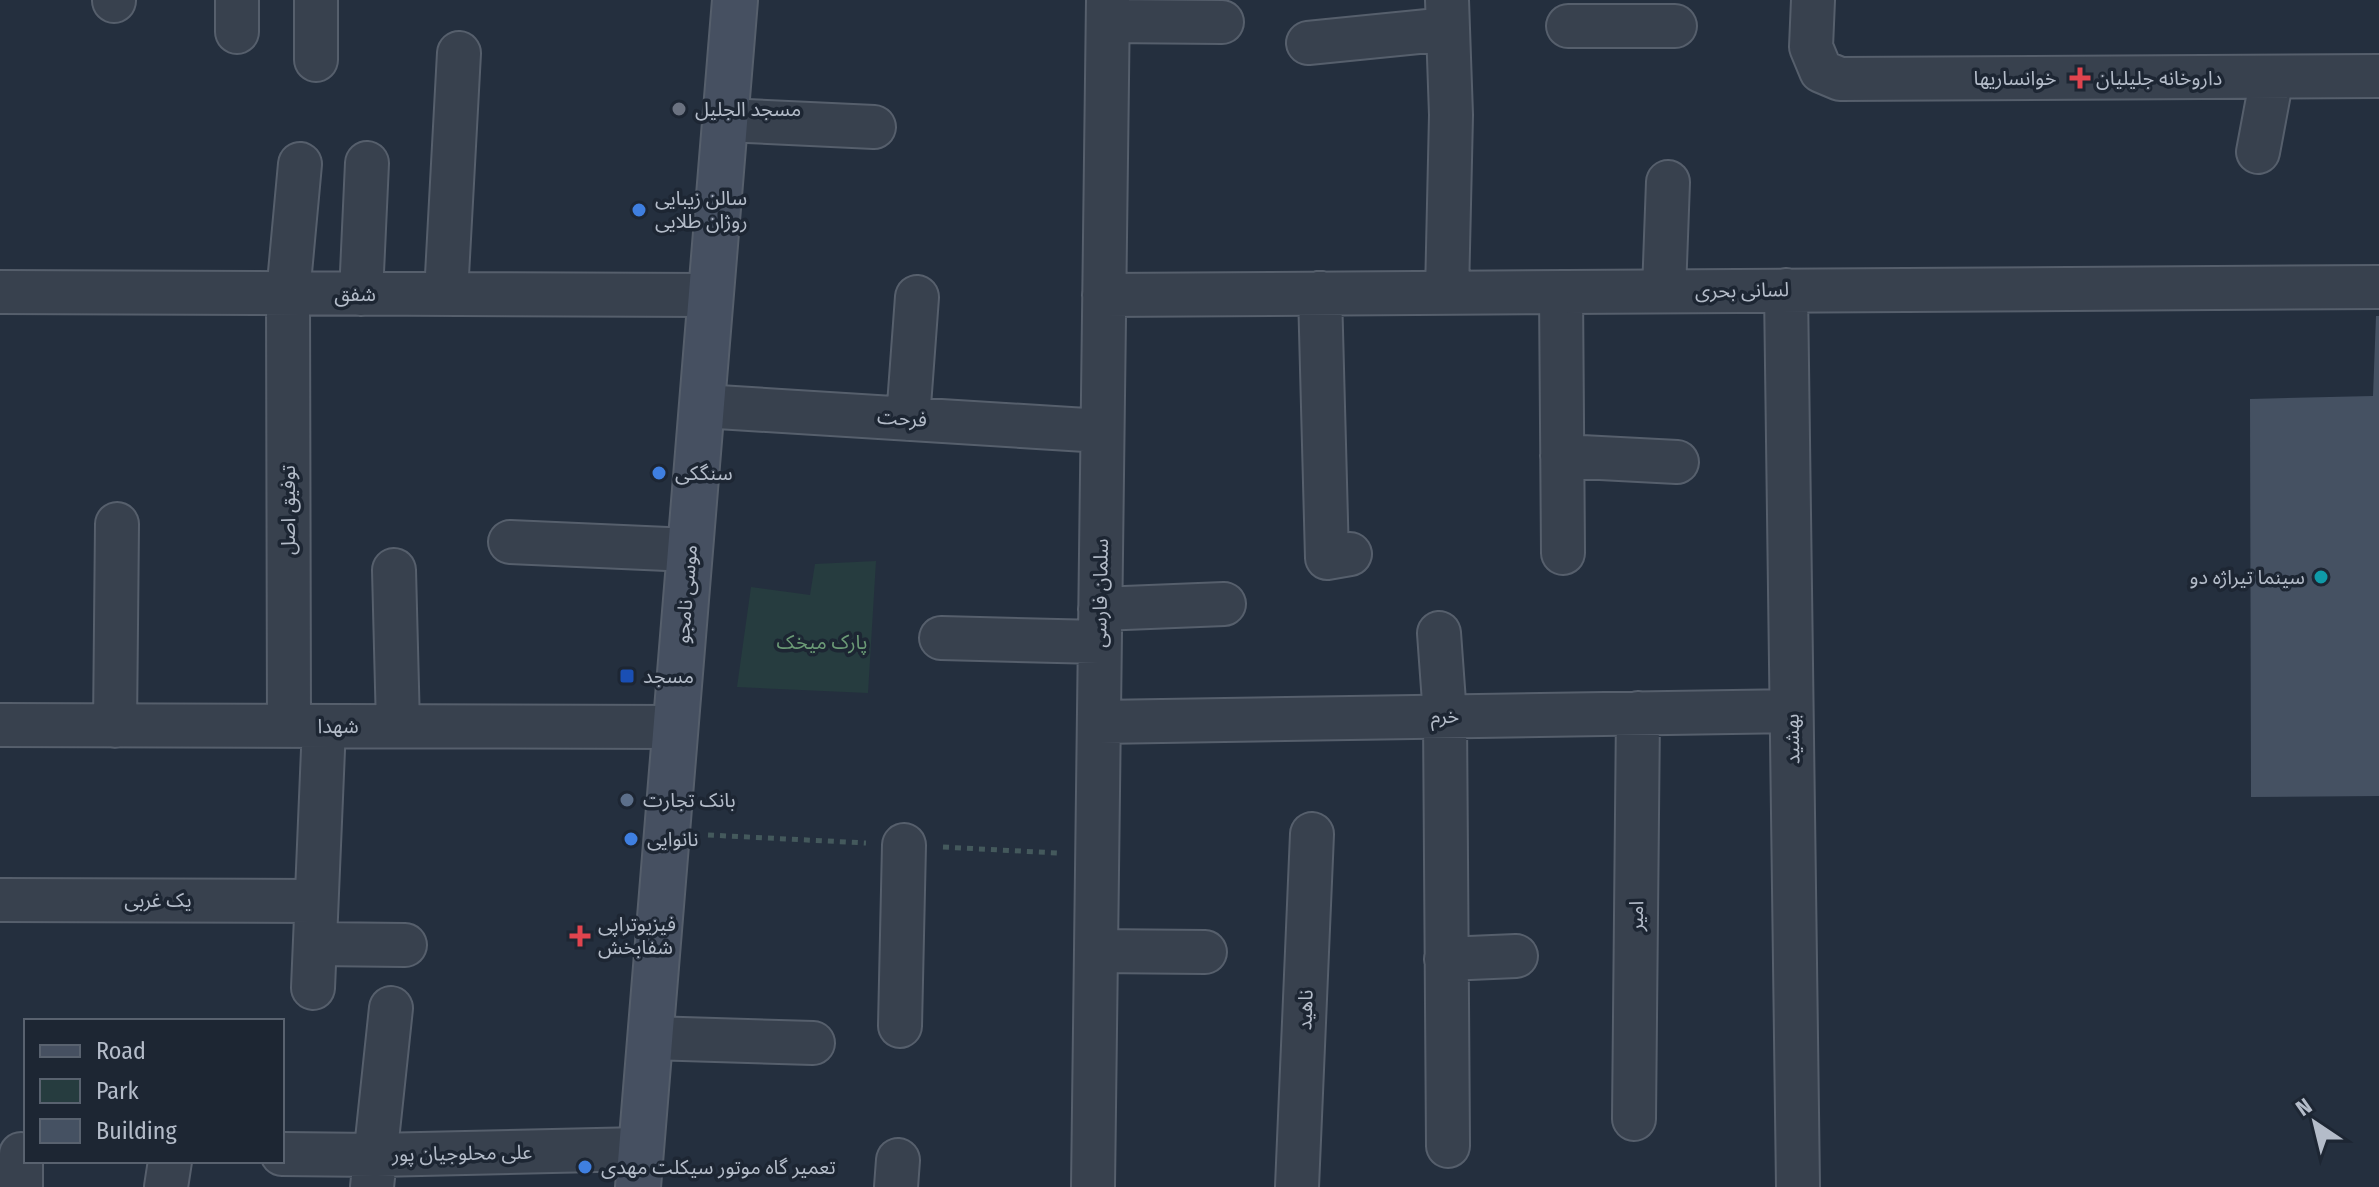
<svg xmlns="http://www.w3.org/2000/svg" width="2379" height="1187" font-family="'Fira Sans Condensed','Noto Sans Arabic',sans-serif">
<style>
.green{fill:#263c3f}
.building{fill:#455162}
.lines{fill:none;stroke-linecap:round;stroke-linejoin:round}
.street-casing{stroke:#565f6c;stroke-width:46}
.secondary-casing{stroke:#565f6c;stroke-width:48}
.path{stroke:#44595c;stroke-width:5;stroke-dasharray:6 6;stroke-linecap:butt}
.street{stroke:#38414e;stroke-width:42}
.secondary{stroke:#465061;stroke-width:44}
.health-dot{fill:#e0444e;stroke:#1d2633;stroke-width:3}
.worship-dot{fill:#6b7280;stroke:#1d2633;stroke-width:3}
.shop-dot{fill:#3f7fe0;stroke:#1d2633;stroke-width:3}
.culture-dot{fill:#0f9aa8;stroke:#1d2633;stroke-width:3}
.transit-dot{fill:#1a4fb4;stroke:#1d2633;stroke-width:3}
.service-dot{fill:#5c6f8a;stroke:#1d2633;stroke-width:3}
.labels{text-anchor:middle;stroke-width:7;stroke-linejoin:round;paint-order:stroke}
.street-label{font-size:20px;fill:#b4bcc9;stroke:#1d2633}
.poi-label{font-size:20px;fill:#b4bcc9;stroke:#1d2633;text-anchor:start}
.park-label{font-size:20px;fill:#6b9a76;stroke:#1d2633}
</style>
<rect width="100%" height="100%" fill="#242f3e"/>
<path class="green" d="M876,561l-8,132 -131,-6 14,-100 59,8 5,-31z"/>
<path class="building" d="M2376,316h3v480l-128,1 -1,-398 123,-3z"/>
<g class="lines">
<g class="street-casing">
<path id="street" d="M316,0v60
M1447,0l4,115 -4,178
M1813,0l-2,47 10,24 19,8 539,-3
M114,1v-1
M1108,21l114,1
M1568,26h107
M237,32v-32
M1308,43l140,-14
M725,120l149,7
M2258,152l14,-75
M1786,290l12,897
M1664,291l4,-109
M0,292l711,3
M1561,292l2,261
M1320,293l7,265 23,-4
M361,294l6,-131
M446,294l13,-241
M1104,295l1275,-8
M702,406l400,25
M908,419l9,-122
M1562,456l115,6
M510,542l180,8
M394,570l4,156
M1100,609l124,-5
M1439,633l6,83 3,430
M941,638l158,4
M1099,722l692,-11
M0,725l675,2
M115,726l2,-202
M289,726l-1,-432 12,-130
M0,900l316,1
M315,944l90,1
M1096,951l109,1
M1446,959l70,-3
M313,988l11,-262
M900,1026l4,-181
M650,1038l163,5
M1634,1119l4,-406
M282,1154l94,1 265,-6
M21,1187v-33
M166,1187l4,-26
M372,1187l19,-179
M896,1187l2,-27
M1093,1187l15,-1187
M1297,1187l15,-353"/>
</g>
<g class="secondary-casing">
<path id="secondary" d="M638,1187l97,-1187"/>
</g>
<path class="path" d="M708,835l158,8
M943,847l114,6"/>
<use href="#street" class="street"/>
<use href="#secondary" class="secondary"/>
</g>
<g class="health-dot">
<path d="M2076 66h8v8h8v8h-8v8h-8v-8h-8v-8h8z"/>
<path d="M576 924h8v8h8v8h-8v8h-8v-8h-8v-8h8z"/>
</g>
<circle class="worship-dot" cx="679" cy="109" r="8"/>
<g class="shop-dot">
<circle cx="639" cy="210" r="8"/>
<circle cx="659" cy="473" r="8"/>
<circle cx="631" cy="839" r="8"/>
<circle cx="585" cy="1167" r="8"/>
</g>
<circle class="culture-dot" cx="2321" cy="577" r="8"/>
<rect class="transit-dot" x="619" y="668" width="16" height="16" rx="4"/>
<circle class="service-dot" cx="627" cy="800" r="8"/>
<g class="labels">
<g class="street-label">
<text x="2015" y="85">خوانساریها</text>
<text transform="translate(1742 290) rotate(-1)" y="7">لسانی بحری</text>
<text x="355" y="301">شفق</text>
<text transform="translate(902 418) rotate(4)" y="7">فرحت</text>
<text transform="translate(288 510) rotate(-90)" y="7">توفیق اصل</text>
<text transform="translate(1100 593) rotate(-89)" y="7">سلمان فارسی</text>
<text transform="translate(686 594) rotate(-85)" y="7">موسی نامجو</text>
<text transform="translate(1445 716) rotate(-1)" y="7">خرم</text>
<text x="338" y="733">شهدا</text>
<text transform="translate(1792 739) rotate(-91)" y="7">بهشید</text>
<text x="158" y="907">یک غربی</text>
<text transform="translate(1636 916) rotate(-90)" y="7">امیر</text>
<text transform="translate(1305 1010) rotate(-88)" y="7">ناهید</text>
<text transform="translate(462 1153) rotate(-1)" y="7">علی محلوجیان پور</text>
</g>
<g class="poi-label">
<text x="2096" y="85">داروخانه جلیلیان</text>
<text x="695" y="116">مسجد الجلیل</text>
<text x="655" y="205">سالن زیبایی<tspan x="655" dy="23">روژان طلایی</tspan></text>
<text x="675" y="480">سنگکی</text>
<text x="2305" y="584" text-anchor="end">سینما تیراژه دو</text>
<text x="643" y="683">مسجد</text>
<text x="643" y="807">بانک تجارت</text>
<text x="647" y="846">نانوایی</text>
<text x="598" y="931">فیزیوتراپی<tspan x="598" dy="23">شفابخش</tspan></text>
<text x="601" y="1174">تعمیر گاه موتور سیکلت مهدی</text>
</g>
<g class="park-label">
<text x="822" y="649">پارک میخک</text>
</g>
</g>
<rect x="24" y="1019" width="260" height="144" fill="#1d2633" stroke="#59626f" stroke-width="2"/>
<rect x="40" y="1045" width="40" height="12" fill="#465061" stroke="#59626f" stroke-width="2"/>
<text x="96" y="1059" font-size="24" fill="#b4bcc9">Road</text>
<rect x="40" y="1079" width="40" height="24" fill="#263c3f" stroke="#59626f" stroke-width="2"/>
<text x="96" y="1099" font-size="24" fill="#b4bcc9">Park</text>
<rect x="40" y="1119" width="40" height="24" fill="#455162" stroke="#59626f" stroke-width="2"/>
<text x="96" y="1139" font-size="24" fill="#b4bcc9">Building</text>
<g transform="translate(2315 1123) rotate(325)" stroke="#1d2633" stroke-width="6" paint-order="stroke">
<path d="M0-6L14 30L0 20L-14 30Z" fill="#b4bcc9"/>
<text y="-12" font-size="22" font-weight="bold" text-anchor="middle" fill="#b4bcc9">N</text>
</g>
</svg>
